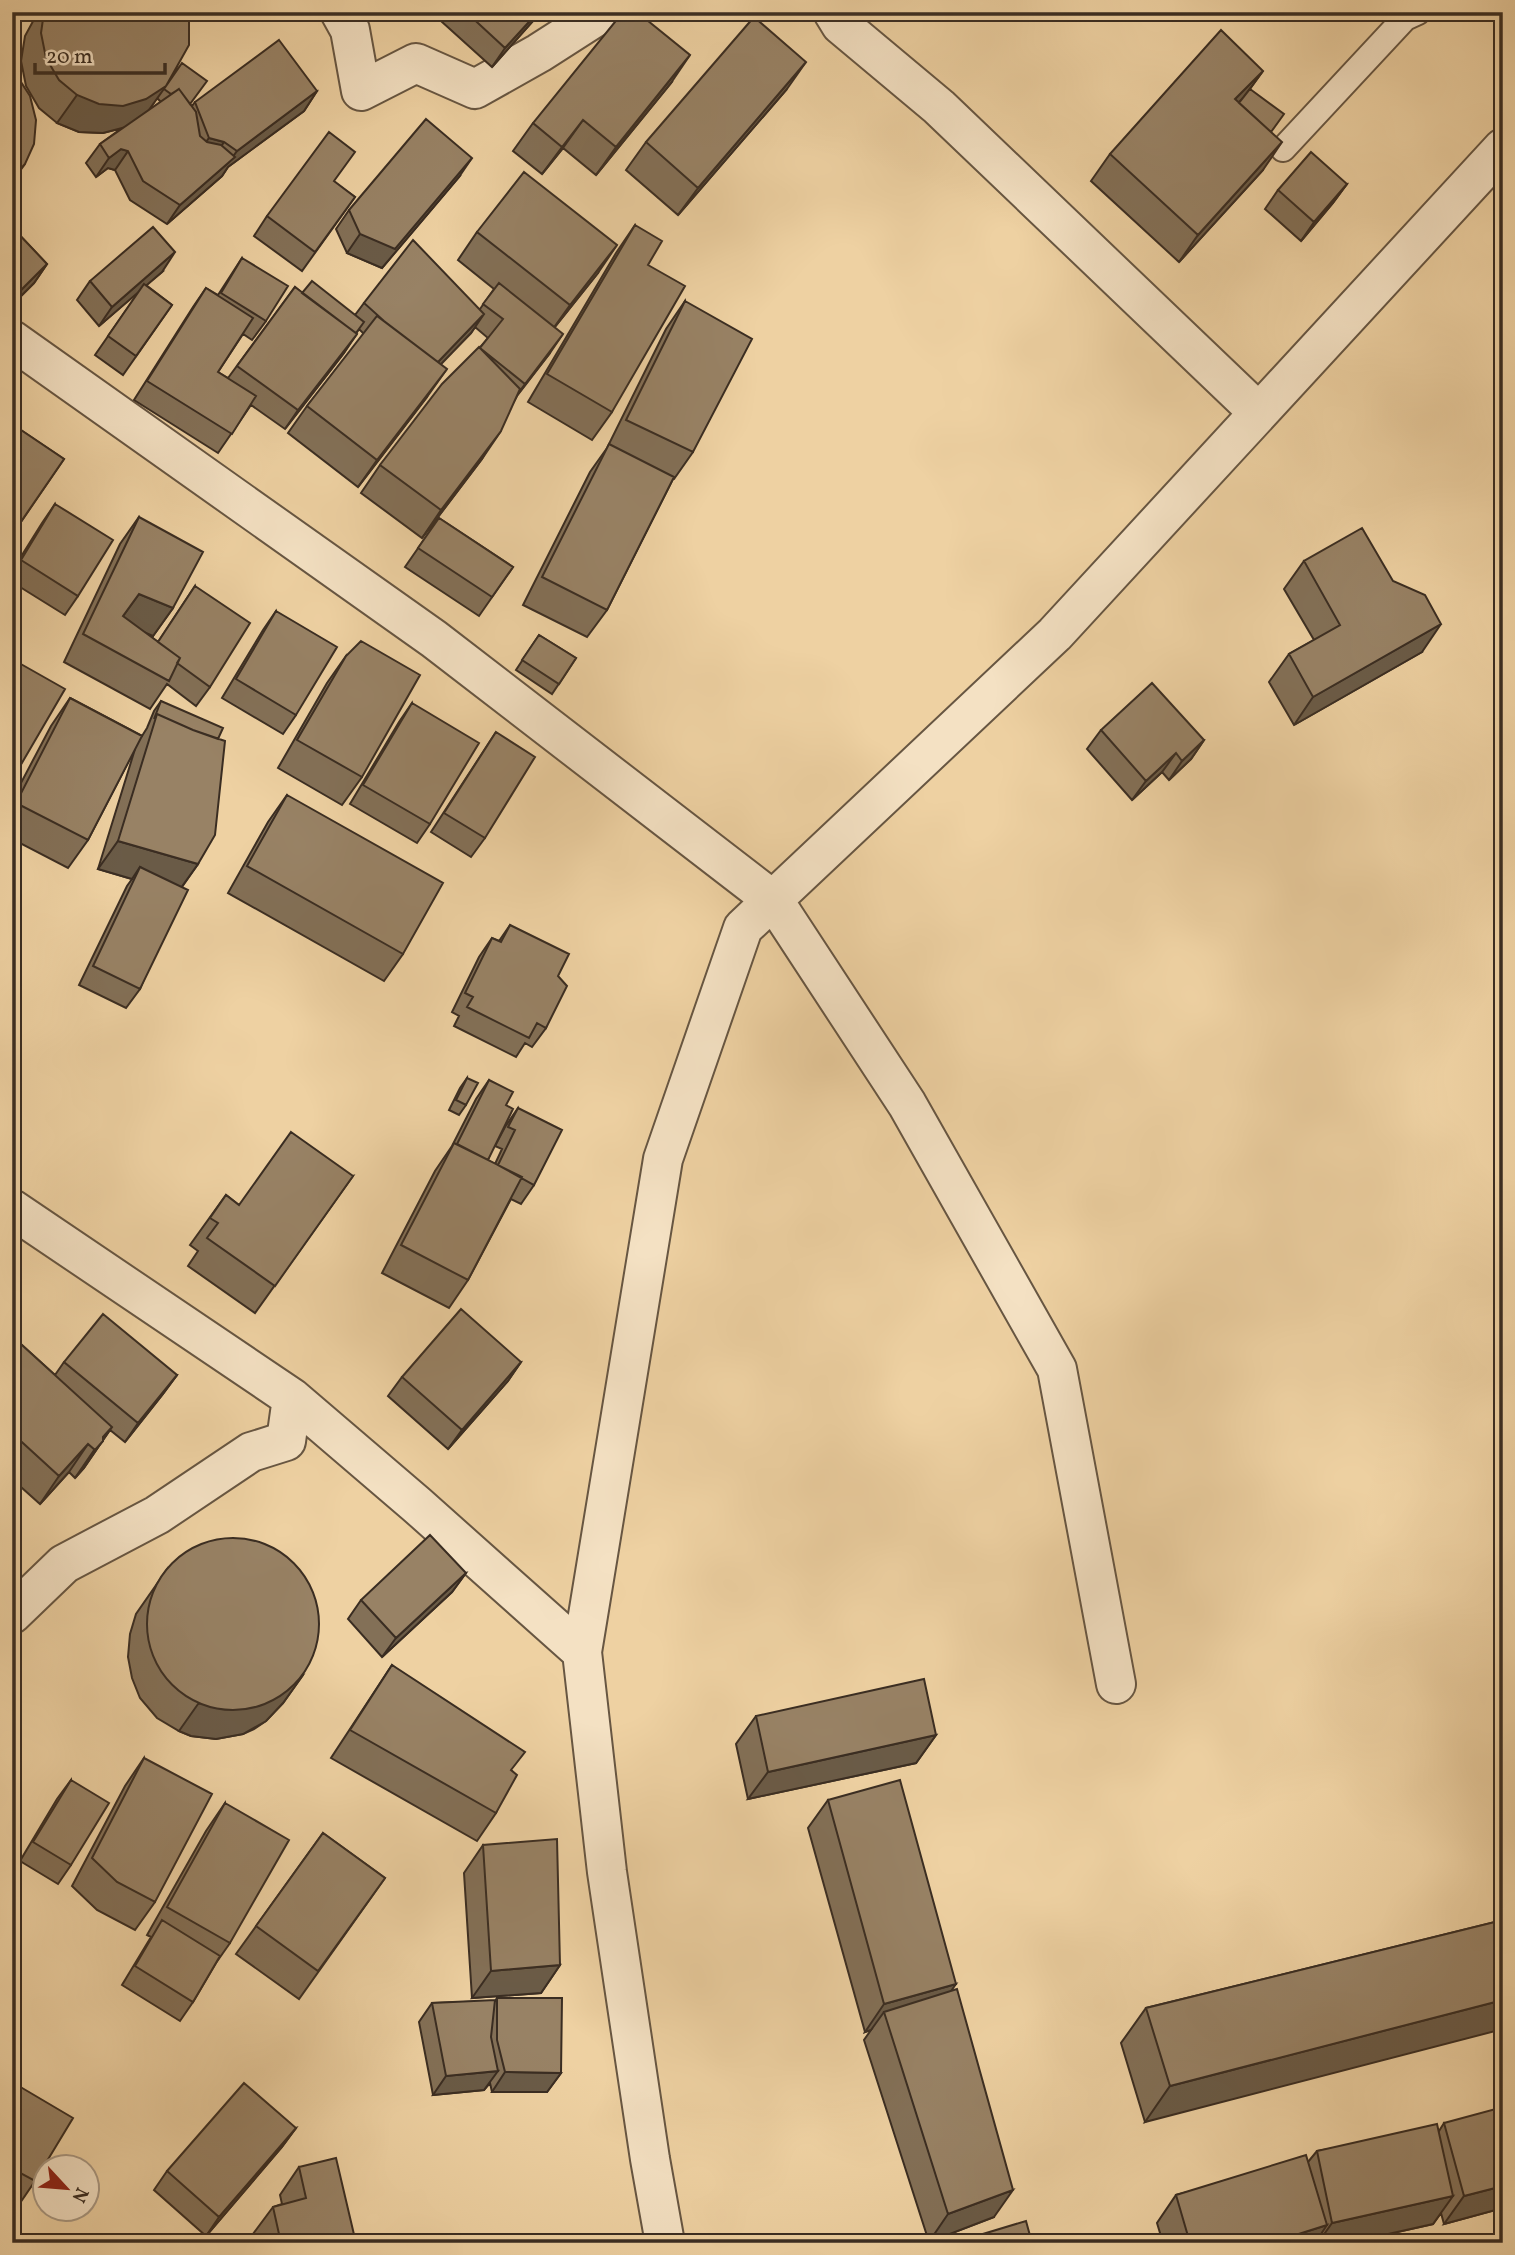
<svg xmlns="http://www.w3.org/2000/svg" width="1515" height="2255" font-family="Vollkorn,serif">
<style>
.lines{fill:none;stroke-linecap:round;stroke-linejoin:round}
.lane-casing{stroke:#675642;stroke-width:28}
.street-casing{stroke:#675642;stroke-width:42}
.lane{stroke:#f4e1c3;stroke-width:24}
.street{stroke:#f4e1c3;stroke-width:38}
.wall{fill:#837057;stroke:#3a2d22;stroke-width:2;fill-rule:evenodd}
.shaded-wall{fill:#6a5b47;stroke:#3a2d22;stroke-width:2}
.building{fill:#988265;stroke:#3a2d22;stroke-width:2}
</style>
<rect width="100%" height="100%" fill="#eed1a2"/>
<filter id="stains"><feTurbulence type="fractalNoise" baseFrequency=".00286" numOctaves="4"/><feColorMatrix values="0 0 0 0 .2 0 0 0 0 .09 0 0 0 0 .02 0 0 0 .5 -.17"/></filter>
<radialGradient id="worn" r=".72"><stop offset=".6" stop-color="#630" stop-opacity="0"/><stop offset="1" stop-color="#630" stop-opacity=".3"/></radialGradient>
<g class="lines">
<g class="lane-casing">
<path id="lane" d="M1283,149l122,-131 13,-6"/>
</g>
<g class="street-casing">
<path id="street" d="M340,12l10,18 11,61 55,-28 59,26 64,-36 64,-41
M833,12l8,13 98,82 319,305
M12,340l422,299 340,262 133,203 150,265 59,315
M12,1209l280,189 125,107 165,147
M12,1614l52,-50 93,-49 94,-63 35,-11 6,-43
M665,2243l-15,-84 -43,-287 -25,-220 81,-493 80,-231 312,-294 448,-486"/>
</g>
<use href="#lane" class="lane"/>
<use href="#street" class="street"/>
</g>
<path class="wall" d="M38,12h149l-21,74 26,20 3,-4 122,-11 -13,20 -76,56 -6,9 -55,48 -37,-24 -15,-30 -7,-2 -12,9 -10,-14 14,-19 22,-16 -19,5 -24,-1 -22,-9 -18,-15 -13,-22 -5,-25 4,-25zM157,98l4,4 -12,8z
M431,12h110l-49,55z
M1263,71l-13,18 21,43 -8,38 -84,92 -88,-81 19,-27z
M671,83l-75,92 -33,-27 -21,26 -29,-23 20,-28z
M787,89l-109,126 -52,-45 20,-28z
M459,177l-77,91 -35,-15 -11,-24 13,-19z
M334,182l21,15 -53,74 -48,-35 13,-20z
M1347,184l-14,19 -32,38 -36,-32 13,-19z
M635,225l13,40 -36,147 -20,28 -64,-38 88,-149z
M12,227l35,37 -13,19 -22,22z
M477,232l121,41 -43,54 -5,26 -33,43 -35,63 -60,79 -61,-45 19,-28 108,-127 -13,-11 -4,6 -31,31 -13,33 -69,90 -70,-54 19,-27 57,-72 -5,-5 -15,24 -59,76 -34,-24 -33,48 -84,-53 59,-93 13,-19 12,7 24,-37 24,63 -14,19 -9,-6 -25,38 10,6 67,-91 7,6 53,22 9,-12 116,6 14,-20 -36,-29z
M162,272l-16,13 26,20 -49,70 -28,-20 45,-65 -41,36 -22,-26 13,-19z
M685,301l8,151 -19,27h-1l-66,131 -20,27 -64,-32 67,-133 17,-24 59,-119z
M12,424l52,35 -52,76z
M55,504l23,92 -13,19 -53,-33v-11l30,-48z
M139,517l34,91 -20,28 -7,-3 12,9 37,-56 15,101 -14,19 -29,-22 -17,25 -86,-47 56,-118z
M439,518l74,49 -34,49 -74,-49z
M1304,561l118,91 -128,73 -25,-43 20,-28 25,-14 -30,-51z
M276,611l20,104 -13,19 -61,-36 41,-68z
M539,635l37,23 -24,36 -36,-24z
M346,656l16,121 -20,28 -64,-37 49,-85z
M70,698l72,38 5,-8 7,-17 7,-10 57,38 -20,125 -16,23 -42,102 -14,19 -47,-23 48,-99 5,-7 -34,-10 37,-120 -47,91 -20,28 -56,-29v-39l39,-74z
M412,703l18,121 -13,19 -67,-39 49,-82z
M1101,730l103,10 -13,19 -22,21 -7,-8 -30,28 -45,-51z
M496,732l-11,106 -14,19 -40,-25z
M287,795l116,159 -19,27 -156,-88 40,-71z
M510,925l48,51 -12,52 -14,19 -7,-4 -9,14 -62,-31 5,-10 -7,-4 27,-55 13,-19 7,3z
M467,1078l-1,27 -7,10 -10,-5 11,-22z
M489,1080l17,25 -18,55 7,4 7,-15 -7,-3 10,-19 13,-19 16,77 -13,19 -10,-5 -43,81 -19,28 -67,-35 53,-102 17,-25 24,-47z
M353,1176l-98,137 -67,-47 10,-15 -8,-6 36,-50 13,10z
M12,1336l43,39 9,-13 113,13 -14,19 -38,48 -15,-12 -26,38 -9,10 -6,-6 -29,32 -28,-25z
M521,1362l-13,19 -60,68 -60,-53 14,-19z
M168,1568l135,107 -20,28 -17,18 -12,8 -11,5 -27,5 -25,-3 -12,-5 -22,-13 -17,-20 -8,-20 -4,-21 2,-23 6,-20z
M466,1573l-14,19 -70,65 -34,-38 13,-19z
M392,1665l120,106 -16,42 -19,28 -146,-83z
M756,1716l180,19 -20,28 -168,36 -12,-55z
M144,1758l11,144 -20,28 -38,-20 -25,-24 53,-100z
M71,1780v85l-13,19 -38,-23 37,-62z
M828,1800l123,191 43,226 -65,25 -65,-202 7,-10 -6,2 -57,-204z
M225,1803l5,140 -14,20 -23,39 -13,19 -58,-36 29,-48 -4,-2 59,-104z
M323,1833l62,45 -86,121 -63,-45z
M483,1845l77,120 -19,28 -69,5 -8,-125z
M1503,1920l-358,202 -24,-79 25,-35z
M497,1998l64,75 -14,19h-55l-2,-9 -6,7 -51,5 -14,-73 13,-19 63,-2z
M12,2082l23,99 -19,28 -4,-2z
M1444,2123l59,85 -59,16 -3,-11 -8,11 -85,19h-185l-6,-20 19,-28 132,-33 9,-11 122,-20z
M296,2128l-14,19 -76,89 -52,-46 13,-19z
M299,2167l57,76h-101l-2,-9 20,-27 9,-3 -2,-9z"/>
<path class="shaded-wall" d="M538,12h3l-49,55 13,-19z
M690,55l-19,28 -75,92 20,-28z
M806,62l-19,27 -109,126 20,-27z
M1263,71l-20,27 -28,29 20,-28z
M166,86l-20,28 -20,13 -23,6 -24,-1 -22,-9 20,-28z
M317,91l-13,20 -76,56 -6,9 -55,48 13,-19 49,-43 8,-11z
M583,120l-20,28 -21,26 20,-27z
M209,138l15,4 -13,19 -16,-4z
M1282,142l-19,28 -84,92 19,-27z
M121,149l7,2 -13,19 -7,-2 -12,9 13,-19z
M472,158l-13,19 -77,91 -35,-15 13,-19z
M25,164l-13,18v-4z
M1347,184l-14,19 -32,38 13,-19z
M617,245l-19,28 -48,60 20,-28z
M175,252l-13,20 -63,54 13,-19z
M47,264l-13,19 -22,22v-2l9,-13z
M484,314l-13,19 -50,52 13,-19z
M357,334l-13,19 -59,76 13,-19z
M563,334l-13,19 -39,50 14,-19z
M447,369l-20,28 -69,90 19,-27z
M501,431l-19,28 -60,79 19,-28z
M139,594l34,14 -20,28 -33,-14 -17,22z
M1441,624l-19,28 -128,73 19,-28z
M1204,740l-13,19 -22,21 13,-19z
M1176,753l-14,19 -30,28 14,-19z
M118,841l80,23 -20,28 -38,-25 -8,12 -34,-10z
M521,1362l-13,19 -60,68 14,-19z
M177,1375l-14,19 -38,48 13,-19z
M112,1427l-28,41 -9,10 28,-41z
M88,1444l-19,28 -29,32 19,-28z
M466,1573l-14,19 -70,65 14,-19z
M303,1675l-20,28 -17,18 -23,13 -27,5 -25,-3 -12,-5 19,-27z
M936,1735l-20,28 -168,36 20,-27z
M560,1965l-19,28 -69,5 19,-27z
M956,1984l-19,27 -53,1 -13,18 -6,2 19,-28z
M1503,2000v29l-358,93 25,-36z
M498,2071l-14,19 -51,5 13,-19z
M505,2072l56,1 -14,19h-55z
M296,2128l-14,19 -76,89 13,-19z
M1503,2186v22l-59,16 20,-28z
M1013,2190l-19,27 -65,25 19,-28z
M1453,2196l-20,28 -85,19h-30l14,-20z
M1327,2225l-12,18h-45z"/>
<path class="building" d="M44,12h143l2,9v24l-23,41 -20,13 -23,7 -24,-2 -22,-9 -18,-15 -13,-22 -5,-25z
M466,12h72l-33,36z
M623,12h14l53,43 -74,92 -33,-27 -21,27 -29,-24z
M754,17l52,45 -108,126 -52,-46z
M1221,30l42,41 -28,28 47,43 -84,93 -88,-81z
M279,40l38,51 -80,60 -13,-9 -15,-4 -14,-36z
M182,63l25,18 -17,23 -11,-15 -8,5 -7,-5z
M12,72l5,4 13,20 6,24 -2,24 -9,20 -13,14z
M179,89l17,23 4,24 7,6 14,3 14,12 -55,48 -37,-24 -15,-30 -7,-2 -12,9 -9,-14z
M1250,89l34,25 -13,18 -32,-29z
M426,119l46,39 -77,91 -35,-15 -11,-24z
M329,132l26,20 -21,29 21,16 -40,55 -48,-36z
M1311,152l36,32 -33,38 -36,-32z
M524,172l93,73 -47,60 -93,-73z
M635,225l27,16 -14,24 37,21 -73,126 -65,-38z
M12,227l35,37 -26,26 -9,-10z
M153,227l22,25 -63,55 -22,-26z
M413,240l71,74 -46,48 -54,-41 -20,-18z
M242,258l46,28 -22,35 -45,-28z
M312,281l52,41 -8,11 -54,-40z
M499,283l64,51 -38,50 -45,-36 23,-29 -20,-15z
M144,284l28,21 -36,51 -28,-20z
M295,287l62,47 -59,76 -61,-44z
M206,288l47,30 -35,54 38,24 -24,38 -85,-53z
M685,301l67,38 -59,113 -67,-32z
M377,316l70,53 -70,91 -70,-54z
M479,347l41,42 -19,42 -60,79 -61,-45 62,-81z
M12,424l52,35 -46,67 -6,-4z
M609,444l65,33 -67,133 -65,-33z
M55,504l58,36 -35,56 -57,-36z
M139,517l64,35 -30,56 -34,-14 -16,22 57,42 -11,23 -86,-47z
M439,518l74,49 -21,30 -74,-49z
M1362,528l31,53 32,14 16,29 -128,73 -24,-43 51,-29 -36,-64z
M195,586l55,37 -40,64 -33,-24 3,-5 -22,-16z
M276,611l61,36 -41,68 -60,-36z
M539,635l37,23 -17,26 -37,-24z
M361,641l59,34 -58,102 -65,-37 49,-84z
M12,659l53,30 -53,91z
M1152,683l52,57 -22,21 -6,-8 -30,28 -45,-51z
M70,698l72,38 -54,104 -72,-37z
M161,701l62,27 -5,11 -25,-9 -36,-16 -3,5z
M412,703l67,40 -49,81 -67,-39z
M157,714l36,16 32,11 -10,94 -17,29 -80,-23z
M496,732l39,25 -50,81 -41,-25z
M287,795l156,88 -40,71 -156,-88z
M140,867l48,23 -48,99 -47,-23z
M510,925l59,29 -11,22 9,10 -21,42 -9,-5 -8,15 -62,-31 6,-10 -8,-4 27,-55 9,4z
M467,1078l11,5 -12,22 -10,-5z
M489,1080l24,12 -7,13 7,4 -25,51 -31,-16z
M518,1108l44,22 -28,55 -36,-20 17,-35 -7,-3z
M291,1132l62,44 -78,110 -68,-48 11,-15 -8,-5 16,-23 13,10z
M454,1143l68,34 -54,103 -67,-35z
M461,1309l60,53 -59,68 -60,-53z
M103,1314l74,61 -39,48 -74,-61z
M12,1336l100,91 -9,10v4l-8,9 -7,-6 -29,32 -47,-43z
M430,1535l36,38 -70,65 -35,-38z
M147 1624a86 86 0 1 1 172 0a86 86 0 1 1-172 0Z
M392,1665l133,87 -14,18 6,5 -21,38 -146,-83z
M924,1679l12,56 -168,37 -12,-56z
M144,1758l68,36 -57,108 -38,-20 -25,-24z
M71,1780l38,23 -38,62 -38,-23z
M900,1780l56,204 -72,20 -56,-204z
M225,1803l64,37 -59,103 -63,-36z
M323,1833l62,45 -67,93 -62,-45z
M557,1839l3,126 -69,6 -8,-126z
M162,1920l58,36 -27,46 -58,-36z
M1503,1920v80l-333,86 -24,-78z
M957,1989l56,201 -65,24 -64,-202z
M497,1998h65l-1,75 -56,-1 -8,-32z
M495,2000l-4,37 7,34 -52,5 -14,-73z
M12,2082l61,36 -38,63 -20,-11 -3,5z
M244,2083l52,45 -77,89 -52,-46z
M1503,2107v79l-39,10 -20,-73z
M1437,2124l16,72 -121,27 -15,-72z
M1306,2155l21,70 -57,18h-80l-14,-48z
M336,2158l20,85h-75l-8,-36 33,-9 -7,-31z
M1026,2221l6,22h-79z"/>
<rect width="1515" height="2255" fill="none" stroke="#eed1a2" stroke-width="42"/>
<rect x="14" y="14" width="1487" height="2227" fill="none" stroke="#3a2d22" stroke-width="3.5"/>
<rect x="21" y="21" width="1473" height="2213" fill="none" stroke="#3a2d22" stroke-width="2"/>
<g transform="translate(66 2188) rotate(116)"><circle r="33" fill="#f4e1c3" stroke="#aa9983" stroke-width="2"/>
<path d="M0-5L12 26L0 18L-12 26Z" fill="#8f2418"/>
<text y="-10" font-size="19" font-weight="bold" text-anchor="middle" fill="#3a2d22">N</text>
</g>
<path d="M35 63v10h130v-10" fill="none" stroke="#3a2d22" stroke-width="3.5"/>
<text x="46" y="63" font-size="21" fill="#3a2d22" stroke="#f4e1c3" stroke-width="5" paint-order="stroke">20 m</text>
<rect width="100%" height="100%" filter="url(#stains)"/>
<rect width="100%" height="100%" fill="url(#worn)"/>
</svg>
